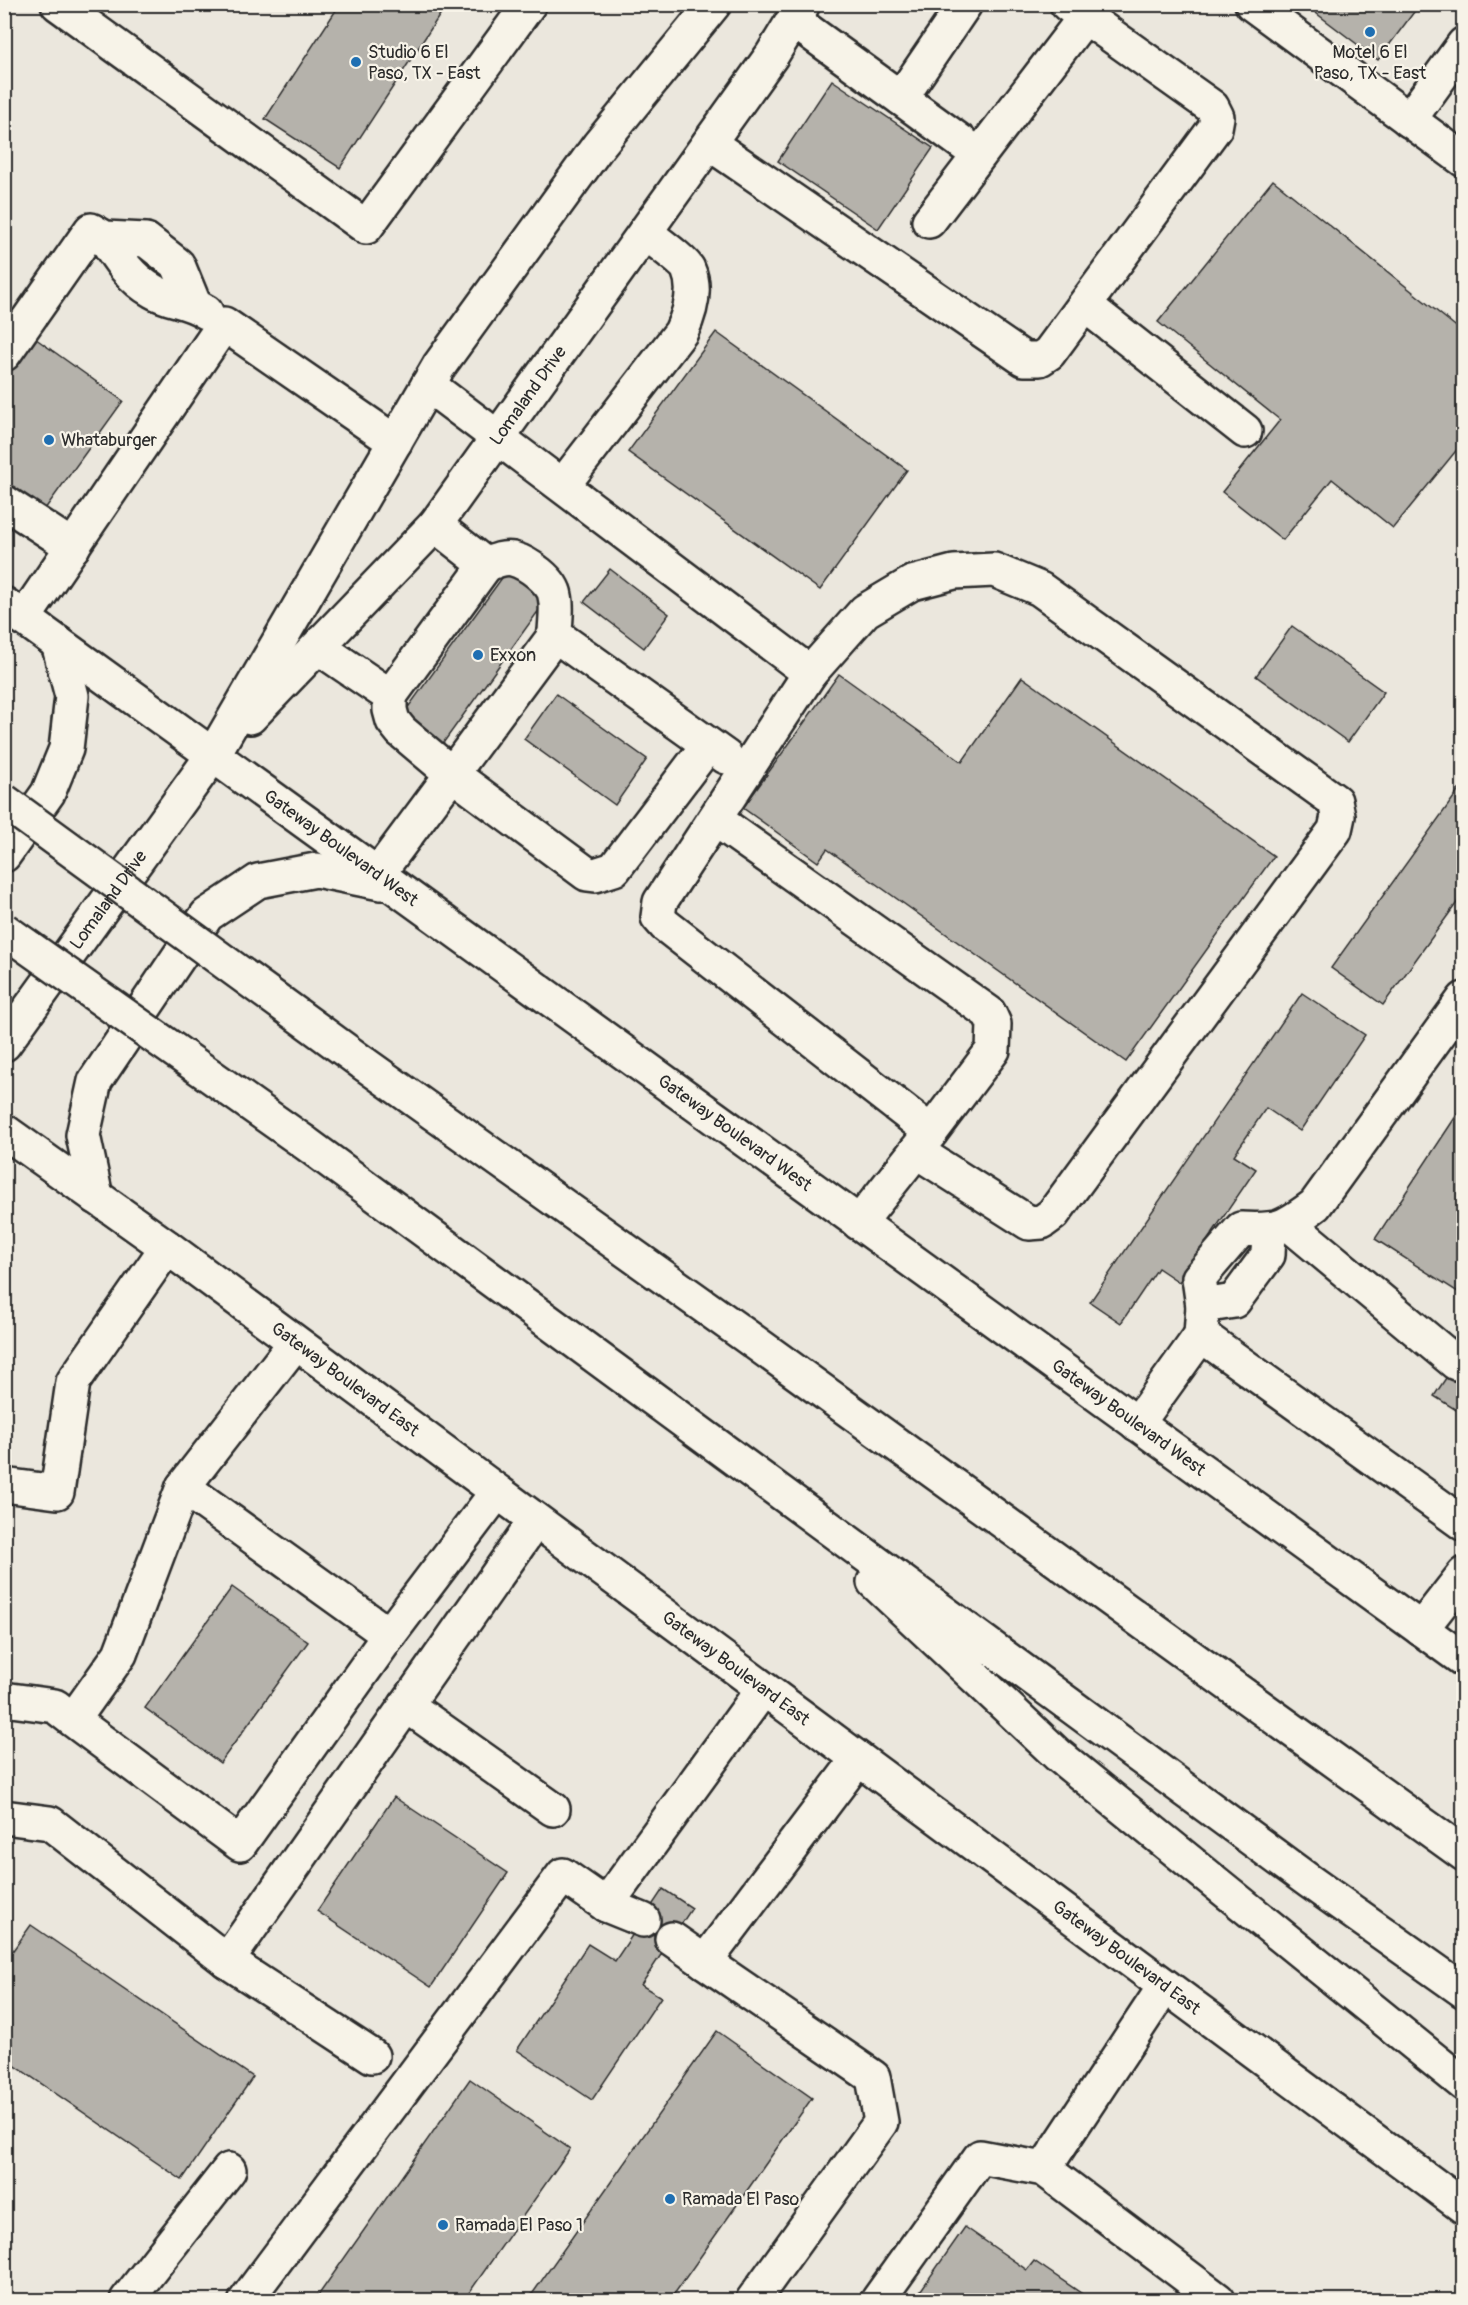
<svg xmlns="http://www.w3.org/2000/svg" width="1468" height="2305" font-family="Pangolin,sans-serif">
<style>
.building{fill:#b5b2ab;stroke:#2b2b2b;stroke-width:1.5}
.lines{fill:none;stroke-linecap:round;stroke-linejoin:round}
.minor-casing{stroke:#2b2b2b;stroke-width:38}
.major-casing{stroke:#2b2b2b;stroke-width:38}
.highway-casing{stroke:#2b2b2b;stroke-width:38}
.minor{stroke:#f7f3e8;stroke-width:33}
.major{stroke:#f7f3e8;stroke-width:33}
.highway{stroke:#f7f3e8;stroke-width:33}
.highway-bridge-casing{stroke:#2b2b2b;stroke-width:38;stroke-linecap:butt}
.highway-bridge{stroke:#f7f3e8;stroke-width:33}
.poi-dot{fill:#1f6fb2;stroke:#f7f3e8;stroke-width:2}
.labels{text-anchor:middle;stroke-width:4.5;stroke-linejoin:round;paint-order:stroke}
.poi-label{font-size:18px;fill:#2b2b2b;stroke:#f7f3e8;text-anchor:start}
.street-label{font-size:18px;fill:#2b2b2b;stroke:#f7f3e8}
</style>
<rect width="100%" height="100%" fill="#ebe7dd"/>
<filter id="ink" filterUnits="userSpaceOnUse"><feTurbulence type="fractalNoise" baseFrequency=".0167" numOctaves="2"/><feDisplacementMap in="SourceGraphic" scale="12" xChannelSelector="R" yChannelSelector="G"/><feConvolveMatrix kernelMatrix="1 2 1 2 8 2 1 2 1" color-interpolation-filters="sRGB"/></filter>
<g filter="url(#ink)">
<path class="building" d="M340,4h107l-107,164 -75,-49z
M1304,4h116l-42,56z
M832,80l101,68 -55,81 -100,-68z
M1273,180l191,153v108l-71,87 -61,-49 -49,61 -61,-48 58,-72 -122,-98z
M716,332l191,138 -87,120 -192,-138z
M32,336l91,65 -78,108 -41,-29v-106z
M610,569l59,45 -25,34 -60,-46z
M507,571l40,28 -106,147 -40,-29z
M1292,626l92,66 -36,50 -92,-66z
M839,674l123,88 60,-85 252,179 -148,206 -299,-213 -9,13 -75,-54z
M556,694l91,65 -32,46 -91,-66z
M1464,783v110l-81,112 -52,-37z
M1302,993l63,42 -65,96 -34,-23 -32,47 22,14 -77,113 -21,-14 -37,55 -31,-21z
M1464,1104v192l-89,-57z
M1464,1351v64l-30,-19z
M232,1587l76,55 -88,121 -75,-55z
M394,1797l114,76 -77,114 -114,-76z
M663,1889l29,19 -51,77 20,12 -69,103 -75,-50 71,-106 27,17z
M31,1925l222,152 -71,103 -178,-122v-95z
M717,2031l95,67 -142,202h-142z
M470,2079l100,70 -106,151h-149z
M965,2227l62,43 7,-9 57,39h-177z"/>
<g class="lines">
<g class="minor-casing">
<g id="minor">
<path d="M58,4l308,223 163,-223"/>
<path d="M1252,4l212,156"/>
<path d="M793,20l186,135"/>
<path d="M901,98l64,-94"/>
<path d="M1409,120l55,-76"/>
<path d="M709,143l315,216h16l9,-6 166,-225 2,-11 -5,-10 -145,-103"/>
<path d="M929,221l156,-204"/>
<path d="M105,238c13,21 26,41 48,53 17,10 35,9 53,21"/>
<path d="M1085,305l160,126"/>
<path d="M4,354l87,-124 14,8 41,2 32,25 16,39"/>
<path d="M428,385l382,288 -150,229 -2,15 7,8 266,207 -72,91"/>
<path d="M563,485l118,-153c9,-19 16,-43 7,-63 -4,-8 -35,-30 -43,-37"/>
<path d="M4,502l69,45"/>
<path d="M435,525l51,40c9,-4 17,-8 27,-6 15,4 40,22 42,37 3,12 0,26 0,39l171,122"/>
<path d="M24,618l200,-294 171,118"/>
<path d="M318,647l72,49 96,-131"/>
<path d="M810,673l55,-62 47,-28 42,-11 40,-2 46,19 295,212 3,15 -3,14 -282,384 -11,8 -13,1 -113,-72"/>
<path d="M390,696v14l3,11 8,10 51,43 135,100 8,1 19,-6 94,-124"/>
<path id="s1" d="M250,717l185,-192 337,-470 31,-51"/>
<path d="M715,819l274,194 5,11 -1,26 -62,82"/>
<path d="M377,875l178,-240"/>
<path id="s2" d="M4,1044l209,-289 226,-389 160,-221 115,-141"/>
<path d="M1289,1224l167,139"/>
<path d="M1203,1306l31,-5 34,-46 1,-25"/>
<path d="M1201,1335l2,-29 -4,-28 42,-49c38,2 43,-1 74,-24l149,-206"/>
<path d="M1137,1424l64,-89 263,189"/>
<path d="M4,1485l53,7 16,-110 94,-135"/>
<path d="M183,1487l112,-144"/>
<path d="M1421,1629l43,-55"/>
<path d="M389,1635l108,-143"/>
<path d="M4,1699l51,7 18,14 167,124 149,-209 -206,-148 -63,167 -47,66"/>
<path d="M406,1705l147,104"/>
<path d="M4,1817l46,6 177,138"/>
<path d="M606,1905l37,15"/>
<path d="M672,1939l33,23"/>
<path d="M372,2056l-145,-95 308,-440"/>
<path d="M1044,2169l121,-183"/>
<path d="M127,2300l102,-130"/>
<path d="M246,2300l317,-425 43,30 157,-216"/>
<path d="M753,2300l128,-178 -8,-45 -168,-115 153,-203"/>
<path d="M878,2300l102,-143 64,12 174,131"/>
</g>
</g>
<g class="major-casing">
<g id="major">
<path id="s3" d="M4,604l1460,1056"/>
<path d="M4,855l44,-62 18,-44 6,-53 -14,-53"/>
<path id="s4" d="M4,1131l163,116 1297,960"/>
<path d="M96,1197l-13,-62 12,-54 112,-166 51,-34 58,-11 65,13"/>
</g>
</g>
<g class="highway-casing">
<path id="highway" d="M363,1063l383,273 718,518
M304,1142l1005,739 155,110
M874,1582l184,173 406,329"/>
</g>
<use href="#minor" class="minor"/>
<use href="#major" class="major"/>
<use href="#highway" class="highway"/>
<g class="highway-bridge-casing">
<path id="highway-bridge" d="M4,801l359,262
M4,930l300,212"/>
</g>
<use href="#highway-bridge" class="highway-bridge"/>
</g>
</g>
<g class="poi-dot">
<circle cx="1370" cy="32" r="6"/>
<circle cx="356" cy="62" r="6"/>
<circle cx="49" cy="440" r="6"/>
<circle cx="478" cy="655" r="6"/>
<circle cx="670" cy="2199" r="6"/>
<circle cx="443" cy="2225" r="6"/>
</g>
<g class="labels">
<g class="poi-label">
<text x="368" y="58">Studio 6 El<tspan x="368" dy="21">Paso, TX - East</tspan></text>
<text x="1370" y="58" text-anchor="middle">Motel 6 El<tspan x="1370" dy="21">Paso, TX - East</tspan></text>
<text x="61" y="446">Whataburger</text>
<text x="490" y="661">Exxon</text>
<text x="682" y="2205">Ramada El Paso</text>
<text x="455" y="2231">Ramada El Paso 1</text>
</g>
<g class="street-label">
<text dy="6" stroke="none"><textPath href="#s1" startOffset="426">Lomaland Drive</textPath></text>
<text dy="6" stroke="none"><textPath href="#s3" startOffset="416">Gateway Boulevard West</textPath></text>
<text dy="6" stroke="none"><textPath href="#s2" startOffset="178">Lomaland Drive</textPath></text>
<text dy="6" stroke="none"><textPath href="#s3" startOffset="902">Gateway Boulevard West</textPath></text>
<text dy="6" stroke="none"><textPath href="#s4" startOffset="422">Gateway Boulevard East</textPath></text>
<text dy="6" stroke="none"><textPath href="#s3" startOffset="1388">Gateway Boulevard West</textPath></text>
<text dy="6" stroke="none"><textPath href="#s4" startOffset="908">Gateway Boulevard East</textPath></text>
<text dy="6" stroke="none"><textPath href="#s4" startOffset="1394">Gateway Boulevard East</textPath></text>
</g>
</g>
<rect width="1468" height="2305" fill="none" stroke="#f7f3e8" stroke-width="24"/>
<rect x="12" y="12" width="1444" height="2281" fill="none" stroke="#2b2b2b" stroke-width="2" filter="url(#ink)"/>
</svg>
